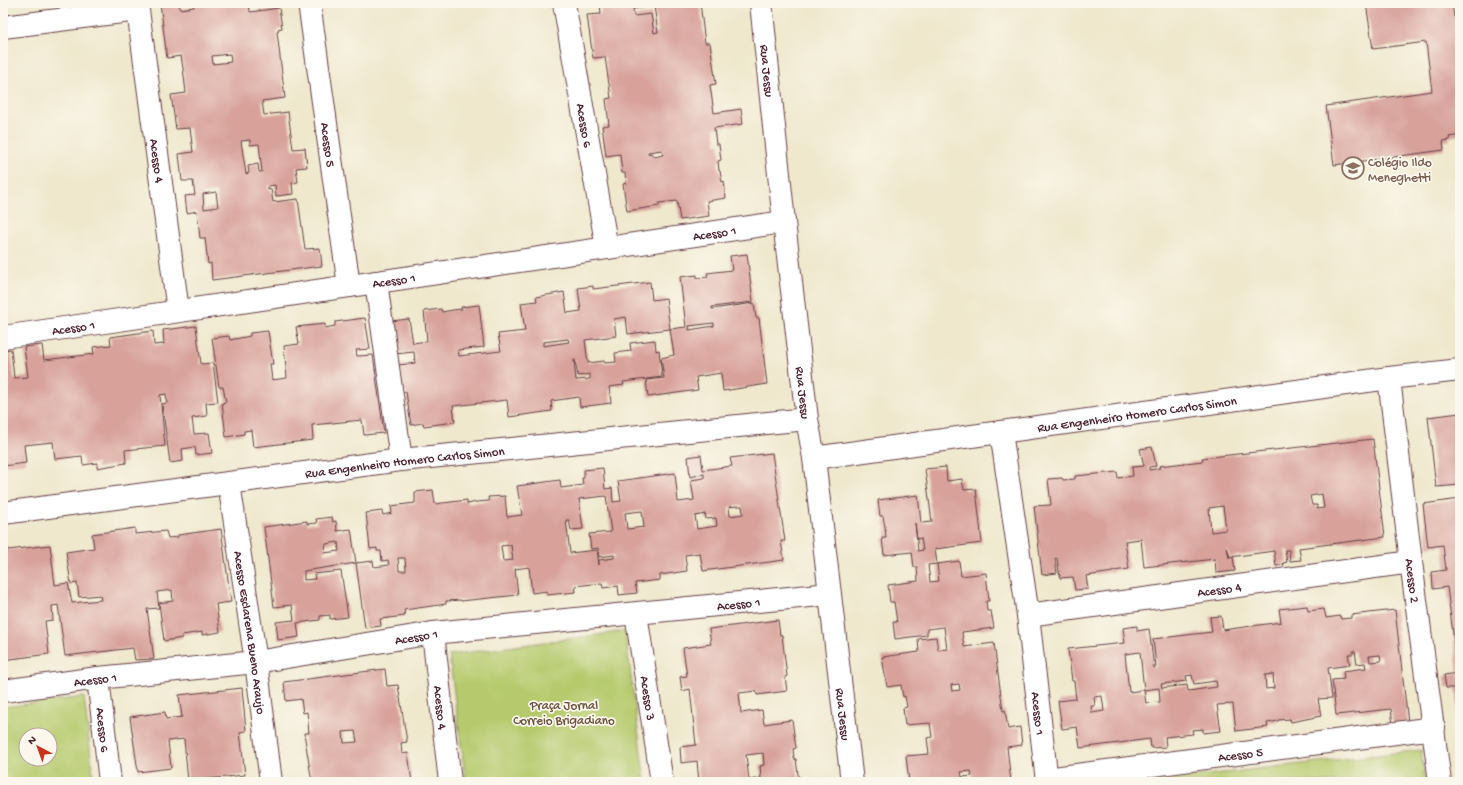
<svg xmlns="http://www.w3.org/2000/svg" width="1463" height="785" font-family="'Gochi Hand',sans-serif">
<style>
.green{fill:#b6ca6d;stroke:#80744c;fill-rule:evenodd}
.building{fill:#d8a29b;fill-rule:evenodd}
.lines{fill:none;stroke-linecap:round;stroke-linejoin:round}
.minor-casing{stroke:#633d43;stroke-width:24}
.minor{stroke:#fff;stroke-width:22}
.labels{text-anchor:middle;stroke-width:3.5;stroke-linejoin:round;paint-order:stroke}
.street-label{font-size:13px;fill:#4a1f2b;stroke:#fbf7ec}
.education-label{font-size:13px;fill:#785e54;stroke:#fbf7ec;text-anchor:start}
.park-label{font-size:13px;fill:#6a523f;stroke:#fbf7ec}
</style>
<rect width="100%" height="100%" fill="#fbf7ec"/>
<filter id="ink" filterUnits="userSpaceOnUse"><feTurbulence type="fractalNoise" baseFrequency=".025" numOctaves="2"/><feDisplacementMap in="SourceGraphic" scale="8" xChannelSelector="R" yChannelSelector="G"/><feConvolveMatrix kernelMatrix="1 2 1 2 8 2 1 2 1" color-interpolation-filters="sRGB"/></filter>
<filter id="wash" filterUnits="userSpaceOnUse"><feTurbulence type="fractalNoise" baseFrequency=".012" numOctaves="4" result="noise"/><feDisplacementMap in="SourceGraphic" scale="16" xChannelSelector="R" yChannelSelector="G"/><feGaussianBlur stdDeviation="0.9" result="paint"/><feColorMatrix in="noise" values="0 0 0 0 0 0 0 0 0 0 0 0 0 0 0 0 0 1.4 0 .05"/><feComposite in="paint" operator="in"/></filter>
<g filter="url(#wash)">
<rect width="100%" height="100%" fill="#efe8cd"/>
<path class="green" d="M625,631l20,151h-179l-17,-127z
M84,697l10,85h-91v-75zM26,735h24v24h-24z
M1421,750l4,32h-280z"/>
<g id="blocks">
<path class="building" d="M160,3h19l1,6 14,-2 -1,-4h56l1,9 29,-4 3,20 -4,1 1,2 -2,1 8,66 -23,3 2,14 24,-3 5,37 12,-1 2,19 -11,1 2,14 -6,1 1,11 -17,2 -1,-11 -7,1v4l3,-1 2,13 25,-3 7,50 15,-1 2,18 -110,14 -1,-17 -3,1 -3,-26h-5l-3,-27 -10,2 -2,-17 10,-1 -2,-14h-11l-3,-27 14,-2 -3,-24 -14,1 -5,-34 15,-2 -3,-25 -2,-12 -14,2zM230,54l1,8 -18,2 -1,-8zM250,140v5l9,-1 3,28h-3l-1,-8 -10,2 1,7 -3,1 -5,-33zM216,192l2,15 -14,2 -1,-15z
M600,3h50v4l-17,2 1,7 17,-2 3,19 4,-1 -4,-26 8,-1v-2h38l5,40h5l6,41 -6,1 4,28 27,-4 2,15 -29,4 2,16h3l2,16 -3,1 1,10h1l2,11 2,-1 2,17 -19,3 2,15 -29,4 -3,-19 -18,2v3l-32,5 -4,-27 3,-1 -1,-10h-3l-2,-19 -14,2 -4,-30 7,-1 -3,-26 5,-1 -6,-41 -12,1 -6,-43 14,-1zM662,150l1,5 -9,2 -3,-4 -3,1v-2z
M1366,3h86l2,14 6,-1v119l-11,2 1,3 -7,1 1,9 -110,15 -8,-59 106,-15 -6,-49 -53,7z
M747,254l6,48 -41,5v2l42,-6 2,15h3l8,66 -44,7 -2,-18 -25,4 2,13 -50,7 -2,-17 18,-2 -3,-20 13,-3 -4,-26 16,-2 -6,-50 17,-2v3l11,-1 -1,-4 25,-3 -2,-14zM714,323v3l-25,4v-4z
M650,282l2,18 14,-2 4,31 -42,5 -2,-17 -12,2 2,17 -31,4 3,23 16,-2 1,2 11,-1 -1,-9 16,-2 -1,-8 25,-3 1,11 3,-1 3,27 -39,5 1,3 -15,2 2,16 -31,4 -1,-10 -28,4 1,10 -43,6 -2,-17 -54,6 2,16 -31,4 -1,-3 -12,2 -5,-33h-4l-4,-27 17,-2 -1,-11 -19,2 -4,-33 18,-2 4,24 14,-2 -3,-30 17,-2 1,3 11,-2 9,-1 -1,-2 18,-2 5,42 -26,3 1,6 42,-5 -3,-17 27,-3 -4,-28 16,-2 -1,-4 28,-5 3,21 14,-2 -3,-23 15,-2v3zM568,339l1,3 -26,4v-4zM574,360h1l3,16 12,-2v5l-14,1z
M365,318l5,31 -14,1 1,6 16,-1 11,78 -20,2 -2,-15 -50,5 1,15 -60,7 -2,-17 -7,1v3l-18,3 -4,-34 4,-1 -3,-15h-4l-7,-49 17,-2 1,4 20,-4v-3l18,-2 5,33h-3l2,16 15,-2 -3,-32 15,-2 -3,-17 29,-3v4l10,-2v-4z
M196,326l5,38 12,-1 5,39 -12,1 1,13 -15,2 2,16 15,-1 3,20 -16,2 -1,-8 -13,2 1,12 -13,2 -8,-59 5,-1 -1,-9 -6,1 5,51 -40,4 1,13 -29,5v-5l-14,2 -1,-9 -27,3 -2,-17 -29,3 2,18 -23,3v-116l8,-1 3,29 14,-1 -4,-30 18,-2 2,15 50,-6 -1,-7 18,-2 -1,-8 43,-6 1,14 10,-1 -1,-14z
M1460,413v72l-24,2 -8,-70z
M1373,439l12,98 -86,11 2,12 -11,1 -1,-11h-4l2,12 -4,1 1,2 -8,1 -2,-15 -44,6 -3,-9 2,10 4,-1 2,14 -19,2 -1,-14 -71,8 -3,-28 -16,2 4,28 -16,2v1l-27,4 2,13 -13,1 -2,-13 -13,1 -3,-20h-2l2,15 -15,2 -8,-69 17,-1 -3,-26 14,-1 1,2 12,-1v-3l42,-4 1,6 15,-2 -1,-9 12,-1 -4,-17 12,-2 4,19 -7,1v3l11,-2 -1,-2 44,-5 -1,-3zM1322,494l2,14 -7,1v-4h-5l-2,-9zM1223,506l3,24 -15,2 -2,-24z
M772,453l13,88h-4l3,19 -81,11 -3,-18 -15,2 2,16 -27,4v5l-25,3 2,10 -18,2 -1,-9 -15,2 -1,-5 -27,3 1,6 -29,3v-4l-15,2 -3,-26 -14,2 3,26 -57,6v-1l-15,1v3l-42,6 1,6 -25,3 1,7 -16,2 -9,-65 -52,8v9l11,-1 -1,-5 27,-3 7,46 -18,2v-4l-10,1v4l-23,3 2,14 -21,3 -2,-18 18,-2 -2,-15 -18,2 -10,-80 43,-6v3l10,-1 -1,-4 16,-2 1,5 3,-1 1,10 14,-2 5,34 17,-2 1,6 15,-2 -1,-5 -6,1 -1,-10h-4v-3l-7,1 -4,-36 16,-2 1,4 9,-2 -1,-7 24,-3v-11l18,-2 2,14 32,-4v4l10,-2 12,-1 -1,-4 17,-1 2,21 15,-2 -5,-29 43,-6 1,8 22,-3 -1,-7h2v-8l19,-2 2,21 7,-1 1,14 8,-1 -3,-20 57,-8 3,29 16,-2 -3,-20 13,-2v-4l-14,3 -2,-20 13,-2 2,15 29,-4 -2,-8zM606,496l5,36 -22,2 2,15 7,-1 1,9 15,-2v3l-15,2v5l-2,-15 -27,3 -4,-33h3l2,10 12,-1 -4,-30zM737,506h5l1,8 -13,2 -1,-9zM642,511l2,16 -17,2 -2,-16zM705,514l1,5 10,-1 1,8 -20,3 -2,-13zM338,542l1,9 -15,2 2,-9zM511,545l2,15 -10,1 -2,-15zM398,558h7l1,13h-7z
M946,467l1,14 15,-2 2,11 12,-1 6,54 -47,6 2,15 22,-3 2,15 25,-3 3,28h-3l1,10h4l3,17 -32,4 2,15 30,-4 9,68 2,-1 3,19 12,-2 2,18 -15,2 4,35h-102l-3,-26 23,-2 -2,-16 5,-1 -2,-14 -25,2 -2,-17 4,-1 -2,-11 -2,1 -2,-12 -14,2 -5,-30 37,-5 -1,-13 18,-2 2,13 9,-1 -3,-22 -17,2v6l-32,4 -2,-17h4l-3,-20h-4l-2,-17 30,-4 -1,-14h-3l-2,-15 -28,3 -2,-17h4l-1,-11 -2,-11h-3l-2,-16 40,-5 3,28 11,-1 -7,-53zM915,523l2,16 4,-1 2,12 -5,1zM937,564l2,17 -9,1 -2,-17zM959,684l1,6 -8,1 -1,-6zM971,771l1,5 -10,1 -1,-5z
M1460,499v214h-1l-3,-25h-10l-2,-13 14,-2 -11,-86 -14,2 -1,-17 14,-2 -3,-25 -15,2 -5,-43z
M135,528v6l31,-3 2,7 10,-1v-2l43,-6 10,73 -15,2 4,28 -18,3v-3l-20,3v3l-18,3 -5,-38 14,-2 -1,-11 -15,2 2,16 -12,1 7,50 -19,1 -2,-12 -68,8 -7,-51 -6,1 1,14 -8,1 4,33 -46,6v-115h4l1,5 42,-5 5,40 13,-2 4,20 29,-3 -1,-5 -21,2 -2,-14 -6,1 -5,-32 28,-4 -2,-14z
M1307,606l1,5 16,-2 2,9 14,-2 1,3 10,-1v-3l44,-5 13,113 -15,2 -2,-16 -55,6 -4,-35 12,-1 -1,-8 23,-3 -1,-5 -8,1 -2,-13h-2v3h-5l2,11 -22,3 4,30 -14,1 3,17 -30,6 -1,-3 -12,1v1l-11,2 1,4 -32,4 -3,-27 -16,1 4,26 -18,2v-4l-11,1 1,4 -28,3 1,10 -15,1 -1,-9 -70,9 -3,-21 -15,2 -4,-28 18,-2 -2,-18h-2l-4,-32 57,-6 -2,-15 14,-2v5l12,-2 5,39 2,-1 -3,-28 59,-7 -2,-15 11,-1 2,14 58,-8 -2,-13zM1140,652l4,38 15,-2 1,14 -14,1 -2,-13 -15,2 -4,-38zM1380,655l1,6 -11,1 -1,-6zM1273,674l1,14 -8,1 -1,-14zM1192,675l2,9 22,-3 1,6 -29,4 -1,-6 -25,3 -1,-4 26,-3 -1,-5zM1102,696l2,15 -12,2 -1,-7h4l-1,-9z
M778,620l2,15h2l5,41 -2,1 2,14 -30,4 -1,-4 -17,2 2,20 21,-3 2,14 28,-4 4,28 -3,1 1,10h2l3,23h-100l-2,-21 -16,2v-2l-1,-14 16,-2 -6,-56 -8,2 -2,-14 7,-1 -4,-28 28,-4 -2,-15zM763,753l1,12 -4,1 1,12 -12,2 -3,-25z
M385,669l2,17 11,-1 9,57 -6,1 1,11 6,-1 4,29h-100l-8,-49h5l-2,-21 -4,1 -2,-14 -15,2 -2,-19zM355,731l2,11 -13,1 -1,-11z
M242,688l4,43 -6,1 5,43 -57,6 -4,-42 -16,2 3,27 -33,4 -8,-55 35,-5 1,7 16,-2 -3,-22z"/>
</g>
</g>
<g filter="url(#ink)">
<use href="#blocks" fill-opacity="0" stroke="#633d43" stroke-width="1"/>
<g class="lines">
<g class="minor-casing">
<g id="minor">
<path id="s1" d="M309,3l40,283"/>
<path id="s2" d="M564,3l43,245"/>
<path id="s3" d="M761,3l23,219 23,197 7,39 38,324"/>
<path id="s4" d="M3,27l135,-17 40,301"/>
<path d="M376,282l25,178"/>
<path id="s5" d="M3,337l781,-115"/>
<path id="s6" d="M1389,378l22,184 29,220"/>
<path id="s7" d="M1001,432l27,183 19,167"/>
<path id="s8" d="M814,458l575,-80 71,-8"/>
<path id="s9" d="M229,483l27,179 15,120"/>
<path id="s10" d="M3,513l398,-53 406,-41"/>
<path id="s11" d="M636,614l26,168"/>
<path id="s12" d="M1028,615l383,-53"/>
<path id="s13" d="M433,633l17,149"/>
<path id="s14" d="M98,678l12,104"/>
<path id="s15" d="M3,691l95,-13 158,-16 177,-29 397,-39"/>
<path id="s16" d="M1046,779l388,-51"/>
</g>
</g>
<use href="#minor" class="minor"/>
</g>
</g>
<defs>
<g id="school-ring" transform="scale(1.15)"><circle r="9.5" fill="#fbf7ec" stroke="#8d6e63" stroke-width="1.5"/><path d="M0-5L7-2L0 1L-7-2ZM-4 1L0 2.5L4 1V4Q0 6-4 4Z" fill="#8d6e63"/></g>
</defs>
<g fill-rule="evenodd">
<use href="#school-ring" x="1353" y="168"/>
</g>
<g class="labels">
<g class="street-label">
<text dy="5" stroke="none"><textPath href="#s3" startOffset="68">Rua Jessu</textPath></text>
<text dy="5" stroke="none"><textPath href="#s2" startOffset="124">Acesso 6</textPath></text>
<text dy="5" stroke="none"><textPath href="#s1" startOffset="143">Acesso 5</textPath></text>
<text dy="5" stroke="none"><textPath href="#s4" startOffset="288">Acesso 4</textPath></text>
<text dy="5" stroke="none"><textPath href="#s5" startOffset="719">Acesso 1</textPath></text>
<text dy="5" stroke="none"><textPath href="#s5" startOffset="395">Acesso 1</textPath></text>
<text dy="5" stroke="none"><textPath href="#s5" startOffset="71">Acesso 1</textPath></text>
<text dy="5" stroke="none"><textPath href="#s3" startOffset="392">Rua Jessu</textPath></text>
<text dy="5" stroke="none"><textPath href="#s8" startOffset="326">Rua Engenheiro Homero Carlos Simon</textPath></text>
<text dy="5" stroke="none"><textPath href="#s10" startOffset="405">Rua Engenheiro Homero Carlos Simon</textPath></text>
<text dy="5" stroke="none"><textPath href="#s6" startOffset="204">Acesso 2</textPath></text>
<text dy="5" stroke="none"><textPath href="#s12" startOffset="193">Acesso 4</textPath></text>
<text dy="5" stroke="none"><textPath href="#s15" startOffset="741">Acesso 1</textPath></text>
<text dy="5" stroke="none"><textPath href="#s9" startOffset="151">Acesso Esclarena Bueno Araujo</textPath></text>
<text dy="5" stroke="none"><textPath href="#s15" startOffset="417">Acesso 1</textPath></text>
<text dy="5" stroke="none"><textPath href="#s15" startOffset="93">Acesso 1</textPath></text>
<text dy="5" stroke="none"><textPath href="#s11" startOffset="85">Acesso 3</textPath></text>
<text dy="5" stroke="none"><textPath href="#s13" startOffset="75">Acesso 4</textPath></text>
<text dy="5" stroke="none"><textPath href="#s3" startOffset="716">Rua Jessu</textPath></text>
<text dy="5" stroke="none"><textPath href="#s7" startOffset="284">Acesso 1</textPath></text>
<text dy="5" stroke="none"><textPath href="#s14" startOffset="52">Acesso 6</textPath></text>
<text dy="5" stroke="none"><textPath href="#s16" startOffset="196">Acesso 5</textPath></text>
</g>
<g class="education-label">
<text x="1368" y="166">Colégio Ildo<tspan x="1368" dy="15">Meneghetti</tspan></text>
</g>
<g class="park-label">
<text x="564" y="709">Praça Jornal<tspan x="564" dy="15">Correio Brigadiano</tspan></text>
</g>
</g>
<rect width="1463" height="785" fill="none" stroke="#fbf7ec" stroke-width="16"/>
<g transform="translate(38 747) rotate(319)"><circle r="19" fill="#fbf7ec" stroke="#b4a19f"/>
<path d="M0-3L7 15L0 10L-7 15Z" fill="#c8321e"/>
<text y="-6" font-size="11" font-weight="bold" text-anchor="middle" fill="#4a1f2b">N</text>
</g>
</svg>
